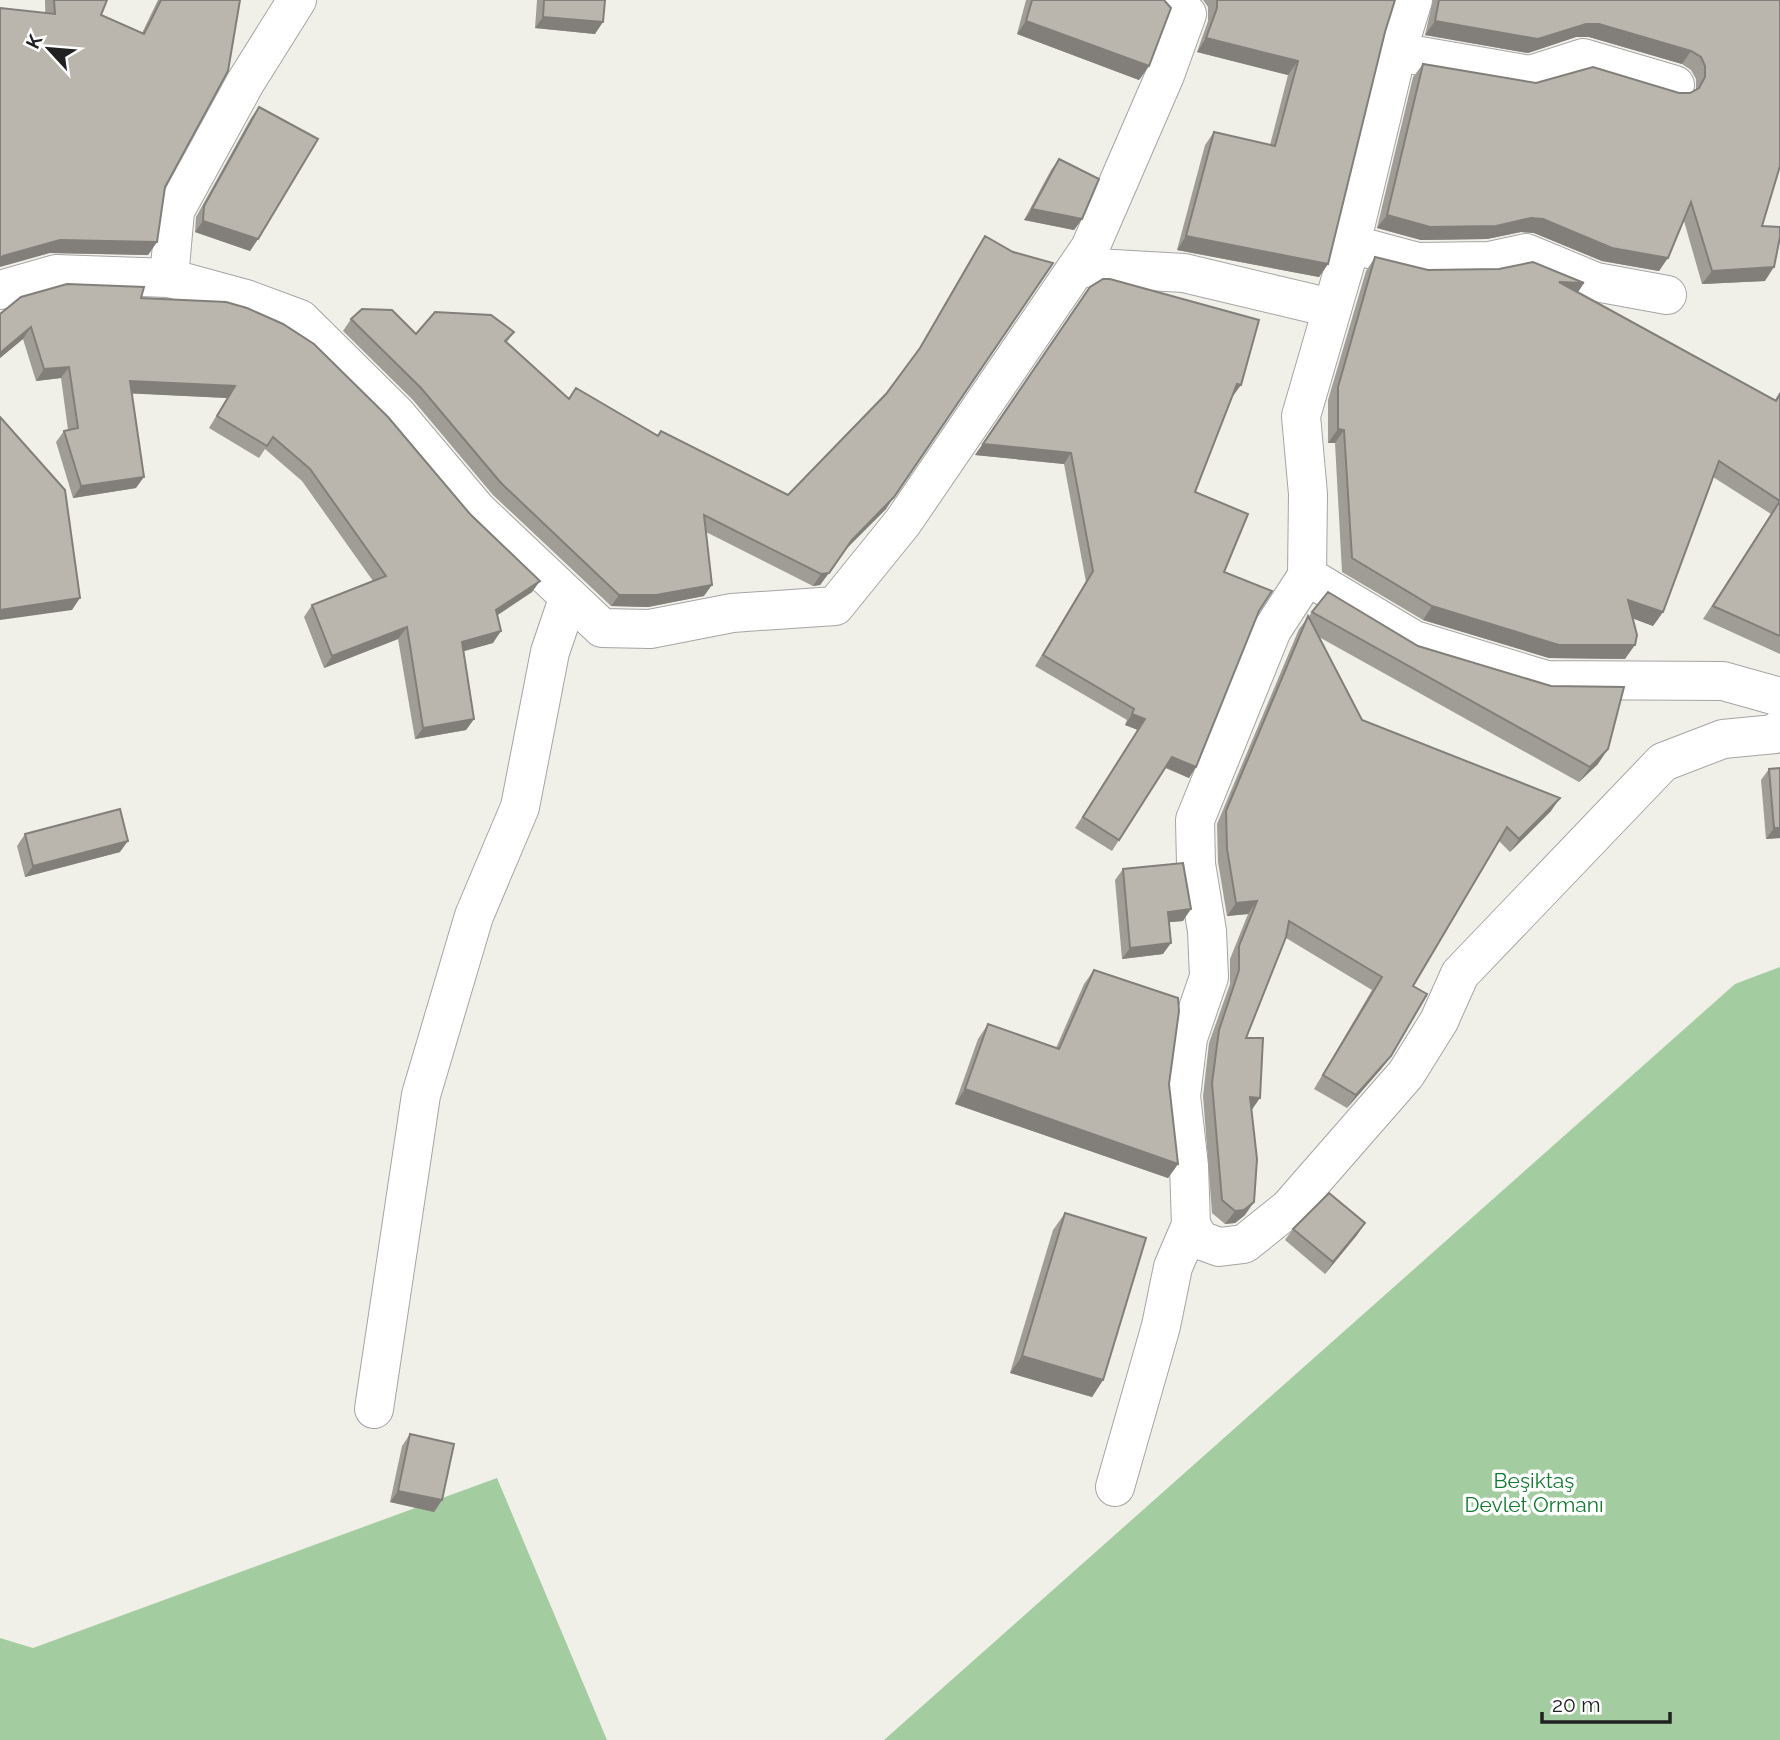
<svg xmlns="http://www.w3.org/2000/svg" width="1780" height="1740" font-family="Raleway,sans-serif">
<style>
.forest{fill:#a3cda0}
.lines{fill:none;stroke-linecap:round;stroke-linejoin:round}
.minor-casing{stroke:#a5a5a5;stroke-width:40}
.minor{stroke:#fff;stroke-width:38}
.wall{fill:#a09d96}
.shaded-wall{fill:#827f7a}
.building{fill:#bab6ae;stroke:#827f7a;stroke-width:2}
.labels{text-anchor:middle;stroke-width:7;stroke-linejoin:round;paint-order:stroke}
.park-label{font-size:21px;fill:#137a32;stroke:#fff}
</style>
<rect width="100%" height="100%" fill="#f0efe8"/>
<path class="forest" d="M1780,967v773h-896l851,-756z
M497,1478l110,262h-607v-102l33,10z"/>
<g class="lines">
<g class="minor-casing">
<path id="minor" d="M1413,0l-16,52 -46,192 -50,172 7,78 -1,82 107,64 132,40 177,1 57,16
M1397,52l133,23 53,-17 92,27
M1351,244l67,18 71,-1 37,-8 70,29 71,13
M1078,267l106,6 147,35
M169,278l6,-67 70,-128 52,-83
M0,290l56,-16 113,4 77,21 54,20 96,95 81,96 125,118 48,1 82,-16 103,-7 68,-84 187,-274 75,-173 22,-61 -17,-14
M1191,1225l9,15 19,7 25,-3 45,-36 117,-134 33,-53 21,-47 203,-212 60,-23 52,-5 5,-5
M374,1409l47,-314 53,-179 46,-109 30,-155 18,-53
M1115,1487l46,-161 12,-59 18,-42 -2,-59 -8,-70 7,-58 21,-61 -2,-46 -11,-67 -1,-44 77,-190 35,-54"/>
</g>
<use href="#minor" class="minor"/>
</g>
<path class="wall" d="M45,0h62l-6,15 41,18 16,-33h82l-75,187 -8,55 -9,13 -98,-2z
M537,0h68l-10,34 -60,-6z
M1026,0h138l-15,66 -10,14 -122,-46z
M1203,0h192l-10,32 -57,232 -9,13 -142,-27 28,-105 9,-13 56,13 18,-70 -91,-23 11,-31v-14z
M1433,0h347l-18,226 3,55 -63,3 -18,-63 -25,50 -57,-10 -68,-28 -13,-1 -34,7 -66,1 -44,-12 36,-151 10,-13 113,19 143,10h11l6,-4v-10l-5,-9 -9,-6 -93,-27h-13l-48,16 -103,-18z
M259,107l-1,132 -8,12 -55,-19 1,-15 55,-99z
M1059,159l23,60 -8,11 -50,-10 27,-50z
M985,236l-99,273 -42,42 -24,34 -7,1 -107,-54 -2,64 -56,11 -37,-1 -118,-111 -80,-95 -70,-69 8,-12 65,15 98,-2 -7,10 61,57 8,-11 82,47 3,-4 127,64 98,-101 29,-38 62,-108z
M1375,257l53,13 150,22 197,108 5,-8v262l-77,-35 68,-105 -58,-37 -50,135 -10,14 -20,-8 -8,41 -76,-1 -126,-38 -81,-48 -7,-129h-7v-43l38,-129z
M1090,287l143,109 -1,-1 -37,97 29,80 35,39 -63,156 -7,11 -24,-10 -53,83 -37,-23 63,-98 -13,-5 2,-5 -92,-54 51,-84 -22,-118 -89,-9z
M141,298l391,294 -34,23 -5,28 -30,8 11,68 -8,11 -51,9 -17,-100 -74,29 -20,-51 8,-12 61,-24 -71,-100 -37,-32 -6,9 -50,-30 18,-30 -96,-5 5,95 -63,10 -17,-56 8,-11 4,-1 -7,-52 -25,3 -13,-42 -23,19v-44z
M1312,612l286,152 -19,18 -260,-145 43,83 189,91 -41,41 -11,-11 -86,145 -22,70 -10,13 -34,39 -33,-19 58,-99 -86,-52 -40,100 -1,177 -10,8 -10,1 -13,-11 -9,-117 6,-53 21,-59v-25l18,-45 -21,2 -9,-54 -1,-38 82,-195z
M1769,769l11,69 -14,1 -5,-59z
M25,834l95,18 -95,25 -8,-31z
M1123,869l60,52 -14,1 -6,32 -41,5 -7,-79z
M1094,970l75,114 9,80 -10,14 -213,-74 23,-65 10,-15 68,24 28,-64z
M1065,1213l38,167 -11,17 -82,-24 43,-143z
M1365,1223l-8,12 -32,39 -40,-34 8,-11z
M410,1434l32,66 -8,12 -44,-10 12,-56z"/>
<path class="shaded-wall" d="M543,17l60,5 -8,12 -60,-6z
M1026,21l123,45 -10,14 -122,-46z
M1435,21l164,3 92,27 -9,13 -93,-27h-13l-48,16 -103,-18z
M1206,38l92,23 -10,14 -91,-23z
M1032,209l50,10 -8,11 -50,-10z
M1387,215l156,4 125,39 -9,13 -57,-10 -68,-28 -13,-1 -34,7 -66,1 -44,-12z
M203,221l55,18 -8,12 -55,-19z
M1186,236l142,28 -9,13 -142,-27z
M60,240l97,2 -9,13 -98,-2 -50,14v-8l3,-3z
M1774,267l-9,14 -63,3 10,-13z
M1559,282l25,1 -9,14z
M31,327l-8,12 -23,19v-5z
M69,367l-8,11 -25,3 8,-12z
M130,381l105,5 -8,12 -106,-5z
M1237,384l4,1 -8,11 -4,-1z
M1338,429l6,1 -9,13h-7z
M983,444l88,9 -7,11 -89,-9z
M144,477l-8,11 -63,10 8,-12z
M894,497l-8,12 -42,42 8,-11z
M829,573l-9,12 -7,1 8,-12z
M540,581l-8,11 -44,29 8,-11z
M712,585l-8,11 -56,11 -37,-1 8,-11z
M80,598l-8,12 -72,10v-10z
M1628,600l35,12 -10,14 -35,-13z
M1432,606l203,39 -10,14 -76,-1 -126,-38z
M407,627l-9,12 -74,29 8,-12z
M501,631l-8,12 -39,11 8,-12z
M1132,714l13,5 -7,11 -13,-5z
M474,719l-8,11 -51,9 8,-11z
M1608,749l-10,15 -19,18 11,-15z
M1172,757l24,10 -7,11 -24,-11z
M1560,798l-9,13 -41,41 9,-13z
M1774,828h6v10l-14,1z
M128,841l-8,11 -95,25 8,-11z
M1257,901l-9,13 -21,2 9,-13z
M1191,909l-8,12 -23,2 8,-11z
M1171,943l-8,11 -41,5 8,-11z
M1391,1056l-10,13 -34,39 9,-13z
M965,1089l213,75 -10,14 -213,-74z
M1250,1097l10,1 -9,13z
M1254,1202l-9,13 -10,8 -10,1 10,-13z
M1365,1223l-8,12 -32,39 8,-12z
M1022,1356l81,24 -11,17 -82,-24z
M398,1491l44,9 -8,12 -44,-10z"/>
<path class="building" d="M54,0h53l-6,15 43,19 17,-34h79l-12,71 -63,116 -8,55 -97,-2 -57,16 -3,3v-251l55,6z
M544,0h61l-2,22 -60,-5z
M1032,0h132l7,8 -22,58 -123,-45z
M1217,0h178l-10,32 -57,232 -142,-28 28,-104 61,14 23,-85 -92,-23 11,-30z
M1439,0h341v166l-18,60 18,1v10l-6,30 -62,4 -21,-69 -23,56 -56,-10 -69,-29 -12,-1 -35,8 -66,1 -43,-12 36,-151 113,19 57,-16 86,26h11l9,-5 6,-11v-11l-4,-9 -10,-6 -92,-27h-13l-48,15 -103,-18z
M259,107l59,32 -60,100 -55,-18 1,-15z
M1059,159l40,20 -17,40 -50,-10z
M985,236l28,16 40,11 -159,234 -42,43 -23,33 -8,1 -117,-59 8,70 -56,10h-37l-118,-112 -80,-95 -70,-69 11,-10 30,1 24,24 19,-22 56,3 23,17 -9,9 64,58 7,-11 82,48 3,-5 127,64 98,-101 34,-46z
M1375,257l53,13 71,-1 34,-7 51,21 -25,-1 217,119 4,-7v107l-61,-40 -56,151 -35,-12 9,35 -2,10h-76l-127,-39 -80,-48 -8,-128 -6,-1v-42z
M1103,279h7l149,41 -18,65 -4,-1 -42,108 53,22 -24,58 48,19 -13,20 -63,156 -24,-10 -53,83 -36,-23 62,-98 -13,-5 2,-5 -91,-54 50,-84 -22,-118 -88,-9 107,-157z
M67,284l77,3 -3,11 85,4 21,6 36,16 31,20 74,73 82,97 70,67 -44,29 5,21 -39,11 12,77 -51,9 -16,-101 -75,29 -20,-51 74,-29 -76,-107 -37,-32 -6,9 -50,-30 18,-30 -105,-5 14,96 -63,9 -17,-55 14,-3 -9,-61 -25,2 -13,-42 -31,26v-39l21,-17z
M0,417l65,73 15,108 -80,12z
M1780,501v135l-67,-30z
M1328,592l90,54 133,40 73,1 -16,62 -18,18 -278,-155z
M1308,616l54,104 198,78 -41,41 -12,-12 -94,159 14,8 -36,62 -35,39 -33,-20 59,-98 -93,-56 -3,16 -40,101h17l-3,60 -10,-1 7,62 -3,43 -10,8 -9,1 -13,-11 -10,-117 7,-53 20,-60v-24l18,-45 -21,2 -9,-54 -1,-38z
M1780,768v60h-6l-5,-59z
M120,809l8,32 -95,25 -8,-32z
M1183,863l8,46 -23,3 3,31 -41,5 -7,-79z
M1094,970l84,28 1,13 -10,73 9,80 -213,-75 23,-65 71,25z
M1329,1193l36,30 -32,39 -40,-33z
M1065,1213l81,25 -43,142 -81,-24z
M410,1434l44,10 -12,56 -44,-9z"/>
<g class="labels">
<g class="park-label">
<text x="1534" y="1488">Beşiktaş<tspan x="1534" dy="24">Devlet Ormanı</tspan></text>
</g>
</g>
<g transform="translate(49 49) rotate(296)" stroke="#ffffff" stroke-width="5" paint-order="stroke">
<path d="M0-5L12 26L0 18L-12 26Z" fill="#212121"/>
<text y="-10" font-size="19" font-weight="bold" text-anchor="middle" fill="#212121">K</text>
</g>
<path d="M1542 1712v10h128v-10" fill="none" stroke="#212121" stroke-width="3.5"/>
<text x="1552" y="1712" font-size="21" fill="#212121" stroke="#ffffff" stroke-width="5" paint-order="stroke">20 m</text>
</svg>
